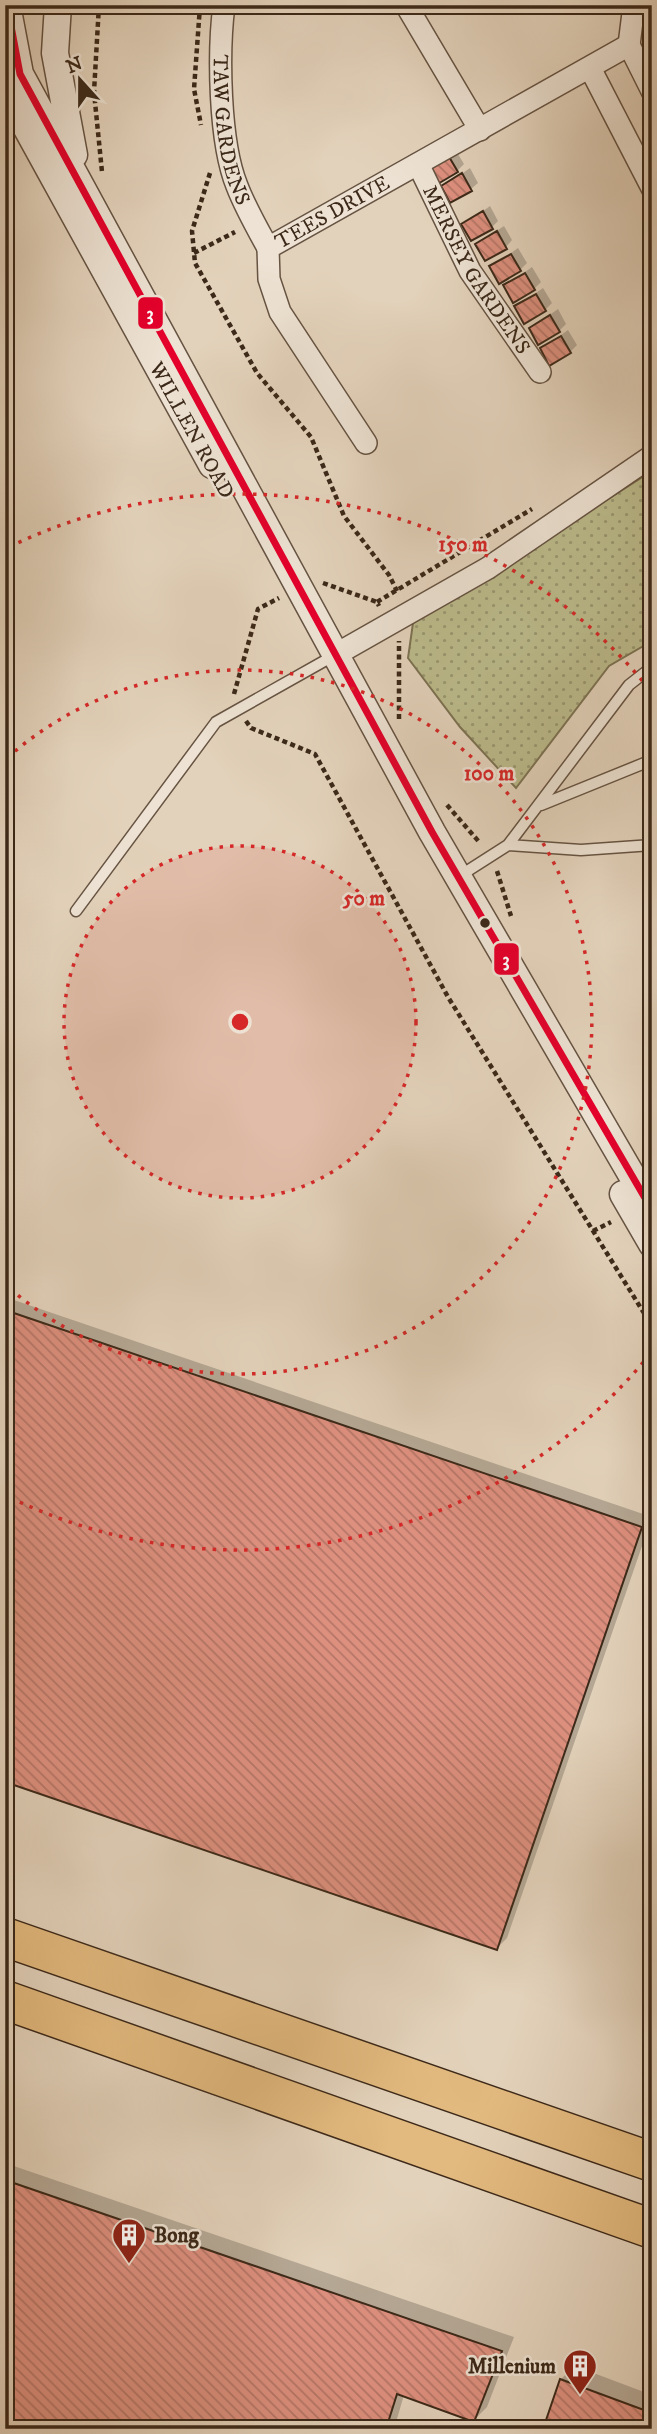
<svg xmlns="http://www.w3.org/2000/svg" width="657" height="2434" font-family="'IM FELL DW Pica',serif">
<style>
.grass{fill:url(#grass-dots);stroke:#7c7252;stroke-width:2}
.shadow{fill:#0003}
.building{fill:url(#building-back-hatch);stroke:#3c2919;stroke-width:2}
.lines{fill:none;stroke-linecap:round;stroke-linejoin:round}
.service-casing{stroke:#665342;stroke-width:13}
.minor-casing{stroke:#665342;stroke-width:24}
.tertiary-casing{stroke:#665342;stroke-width:29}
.motorway-casing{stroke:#3c2919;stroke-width:41}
.path{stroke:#3c2919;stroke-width:4.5;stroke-dasharray:5 3.5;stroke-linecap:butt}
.service{stroke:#ede2d3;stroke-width:10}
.minor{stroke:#ede2d3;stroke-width:21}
.tertiary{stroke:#ede2d3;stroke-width:26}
.motorway{stroke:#e2b97e;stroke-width:38}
.bus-1-casing{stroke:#ede2d3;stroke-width:12}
.bus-1{stroke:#e4002b;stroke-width:7}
.ring{fill:none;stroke:#d62828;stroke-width:3.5;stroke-dasharray:3.5 7}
.bus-dot{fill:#3c2919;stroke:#ede2d3;stroke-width:2.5}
.labels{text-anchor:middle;stroke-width:5;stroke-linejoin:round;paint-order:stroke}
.street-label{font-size:21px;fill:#3c2919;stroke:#ede2d3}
.poi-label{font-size:21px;font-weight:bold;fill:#3c2919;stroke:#ede2d3;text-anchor:start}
.centre{fill:#d62828;stroke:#ede2d3;stroke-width:3.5}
.ring-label{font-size:21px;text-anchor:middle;font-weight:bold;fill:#d62828;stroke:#ede2d3;stroke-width:5;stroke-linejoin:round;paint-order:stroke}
.line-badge{stroke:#ede2d3;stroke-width:2.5}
.badge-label{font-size:19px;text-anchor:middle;font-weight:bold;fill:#fff}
</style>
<defs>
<pattern id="grass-dots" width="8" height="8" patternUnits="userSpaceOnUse" patternTransform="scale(1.75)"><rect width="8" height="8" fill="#bbba8b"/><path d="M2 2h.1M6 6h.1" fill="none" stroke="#999771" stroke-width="1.8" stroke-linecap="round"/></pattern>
<pattern id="building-back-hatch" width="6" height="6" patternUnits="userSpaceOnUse" patternTransform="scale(1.75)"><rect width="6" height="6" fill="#de907f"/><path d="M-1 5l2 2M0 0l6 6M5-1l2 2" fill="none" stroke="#b57667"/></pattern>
</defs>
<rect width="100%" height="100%" fill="#e3d2bb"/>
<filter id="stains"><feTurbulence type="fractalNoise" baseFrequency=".00286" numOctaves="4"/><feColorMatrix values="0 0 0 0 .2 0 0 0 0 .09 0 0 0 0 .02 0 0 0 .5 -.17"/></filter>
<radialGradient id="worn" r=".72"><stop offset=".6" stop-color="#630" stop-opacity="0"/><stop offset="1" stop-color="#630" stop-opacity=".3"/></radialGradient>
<path class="grass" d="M652,471v170l-43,25 -93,122 -56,-61 -52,-69 5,-35z"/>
<path class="shadow" d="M455,149l9,15 -7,7 -28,-3z
M470,168l8,15 -7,6 -28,-2z
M490,206l8,15 -6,6 -28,-2z
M504,226l8,14 -6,7 -29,-3z
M518,248l9,15 -7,7 -28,-3z
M532,267l9,15 -7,7 -28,-3z
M543,288l9,15 -7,7 -28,-3z
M558,309l8,15 -7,7 -28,-3z
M568,330l9,15 -7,7 -28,-3z
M5,1297l647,220 -145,421 -10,10 -492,-168z
M5,2163l509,174 -27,70 -13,13 -70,-25 -10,34h-389z
M575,2366l77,29v34h-108l17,-50z"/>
<path class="building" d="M448,155l10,17 -22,13 -10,-17z
M462,173l10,18 -22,12 -9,-17z
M483,211l10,18 -22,12 -10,-17z
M497,231l10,18 -22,12 -10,-17z
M511,254l10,17 -22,13 -10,-18z
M525,273l10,17 -22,13 -10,-18z
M536,294l10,17 -22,13 -10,-18z
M550,315l10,17 -22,13 -9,-17z
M561,336l10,17 -22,13 -9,-18z
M5,1310l637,217 -145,423 -492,-168z
M5,2180l497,171 -28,71 -77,-28 -11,35h-381z
M560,2379l92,34v16h-109z"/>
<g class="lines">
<g class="service-casing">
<path id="service" d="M541,805l111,-45
M508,845l73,5 71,-5
M458,877l50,-32 121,-160 23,-18
M76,911l140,-189 119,-67"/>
</g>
<g class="minor-casing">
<g id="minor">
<path id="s1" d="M224,5c-6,47 -5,137 13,181 8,21 20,42 31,62"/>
<path d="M406,5l74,125"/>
<path d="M629,45l23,46"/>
<path d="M629,45l5,-40"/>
<path d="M590,68l62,120"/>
<path id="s2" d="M418,164l52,107 70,101"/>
<path id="s3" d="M366,443l-86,-131 -11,-33 -1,-31 361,-203"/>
<path d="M335,655l153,-87 164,-112"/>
</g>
</g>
<g class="tertiary-casing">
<path id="tertiary" d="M7,5l13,69 412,758 220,378
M58,5l-3,48 19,102
M5,89l207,376
M623,1194l29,50"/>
</g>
<g class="motorway-casing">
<path id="motorway" d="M5,1937l647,225
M5,2000l647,229"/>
</g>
<path class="path" d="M99,5l-5,87 8,80
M200,6l-6,83 7,36
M210,173l-18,58 3,32 62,110 54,64 33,79 45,59 8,16
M194,253l41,-21
M323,583l54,19 2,4
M377,602l155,-93
M234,694l24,-85 21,-11
M399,719v-78
M246,721l5,7 64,26 133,243 204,329
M447,805l33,38
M497,871l14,45
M593,1231l18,-9"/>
<use href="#service" class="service"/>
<use href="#minor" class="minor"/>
<use href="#tertiary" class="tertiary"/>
<use href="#motorway" class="motorway"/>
<g class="bus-1-casing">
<path id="bus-1" d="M7,5l13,69 412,758 220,378"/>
</g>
<use href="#bus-1" class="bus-1"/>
</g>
<circle cx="240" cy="1022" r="176" fill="#d62828" fill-opacity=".12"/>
<g class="ring">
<circle cx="240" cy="1022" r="176"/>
<path d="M7 758A352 352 0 1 1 7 1286"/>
<path d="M650 1354A528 528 0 0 1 9 1497M9 547A528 528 0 0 1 650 690"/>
</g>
<defs>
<g id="building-pin" transform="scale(1.75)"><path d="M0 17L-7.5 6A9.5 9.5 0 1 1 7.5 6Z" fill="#8f2418" stroke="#ede2d3"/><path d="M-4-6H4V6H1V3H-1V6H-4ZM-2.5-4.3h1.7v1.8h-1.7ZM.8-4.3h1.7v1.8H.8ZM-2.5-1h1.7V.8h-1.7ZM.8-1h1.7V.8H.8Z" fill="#fff"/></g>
</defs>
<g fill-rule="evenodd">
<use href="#building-pin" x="129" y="2235"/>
<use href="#building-pin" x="580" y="2366"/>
</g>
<circle class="bus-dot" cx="485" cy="923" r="6"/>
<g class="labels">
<g class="street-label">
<text dy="7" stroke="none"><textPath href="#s1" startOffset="126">TAW GARDENS</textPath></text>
<text dy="7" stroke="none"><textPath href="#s3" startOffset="296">TEES DRIVE</textPath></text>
<text dy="7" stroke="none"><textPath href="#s2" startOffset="121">MERSEY GARDENS</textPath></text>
<text transform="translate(192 430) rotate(61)" y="7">WILLEN ROAD</text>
</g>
<g class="poi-label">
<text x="154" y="2242">Bong</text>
<text x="556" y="2373" text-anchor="end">Millenium</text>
</g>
</g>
<circle cx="240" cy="1022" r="10" class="centre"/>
<g class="ring-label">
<text x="463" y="551">150 m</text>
<text x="489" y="780">100 m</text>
<text x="364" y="905">50 m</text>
</g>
<g class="line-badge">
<rect x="137" y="296" width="27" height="34" rx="7" fill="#e4002b"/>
<rect x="493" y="942" width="27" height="34" rx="7" fill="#e4002b"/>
</g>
<g class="badge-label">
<text x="150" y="320">3</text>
<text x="506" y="966">3</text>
</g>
<rect width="657" height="2434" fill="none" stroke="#e3d2bb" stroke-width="28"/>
<rect x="7" y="7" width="643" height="2420" fill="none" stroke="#3c2919" stroke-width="3.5"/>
<rect x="14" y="14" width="629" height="2406" fill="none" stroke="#3c2919" stroke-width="2"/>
<g transform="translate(80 80) rotate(339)" stroke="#ede2d3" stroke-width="5" paint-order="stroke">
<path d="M0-5L12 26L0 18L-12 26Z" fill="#3c2919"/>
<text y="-10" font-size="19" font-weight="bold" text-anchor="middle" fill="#3c2919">N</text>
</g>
<rect width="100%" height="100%" filter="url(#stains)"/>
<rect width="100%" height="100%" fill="url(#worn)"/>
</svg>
